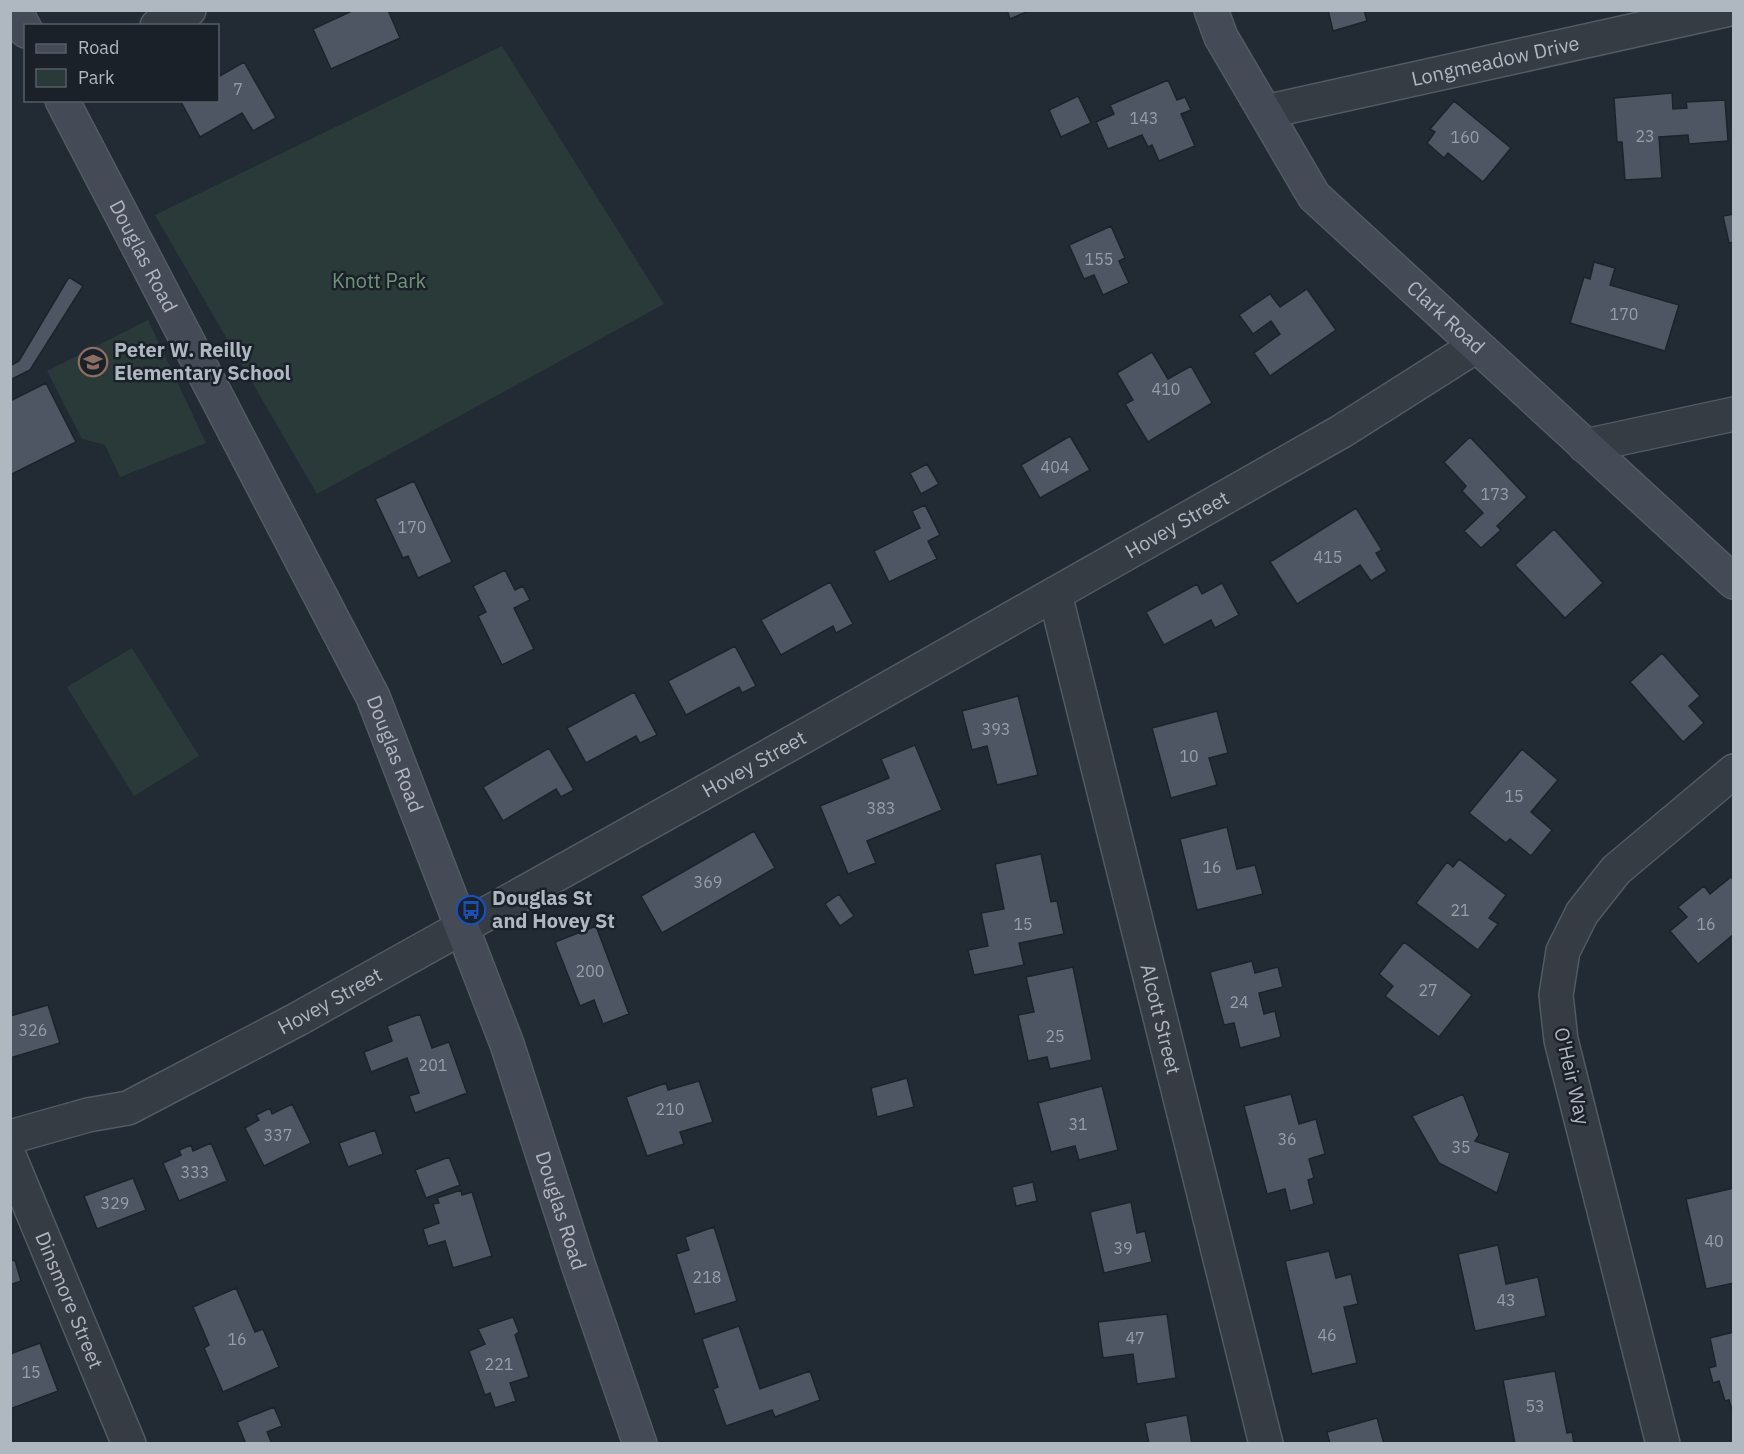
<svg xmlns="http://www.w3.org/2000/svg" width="1744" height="1454" font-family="'IBM Plex Sans',sans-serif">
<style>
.green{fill:#2a3a39}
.building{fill:#4d5662;stroke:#1c232b;stroke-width:1.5}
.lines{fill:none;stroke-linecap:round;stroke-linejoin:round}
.street-casing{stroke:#525a62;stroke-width:36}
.secondary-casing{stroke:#525a62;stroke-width:36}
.street{stroke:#353c44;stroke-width:33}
.secondary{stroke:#444b57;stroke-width:33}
.labels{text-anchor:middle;stroke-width:5;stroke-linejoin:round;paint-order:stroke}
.number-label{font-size:16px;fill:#969fa9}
.street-label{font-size:20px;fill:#afb7c1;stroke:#1a2129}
.park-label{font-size:20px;fill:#719478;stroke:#1a2129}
.poi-label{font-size:20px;font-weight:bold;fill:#afb7c1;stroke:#1a2129;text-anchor:start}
</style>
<rect width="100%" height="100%" fill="#222a33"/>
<path class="green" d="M502,46l162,258 -347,190 -162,-279z
M148,320l58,123 -86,34 -15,-32 -23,-6 -35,-68z
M132,648l67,108 -65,40 -67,-109z"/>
<path class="building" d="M354,10h34l12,28 -69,31 -18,-40z
M1007,10h24l-21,9z
M1328,10h36l3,11 -34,10z
M244,62l32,56 -23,13 -11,-18 -42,24 -20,-37h38v-23z
M1168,80l9,20 8,-3 6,13 -10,4 14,32 -36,15 -7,-16 -4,2 -6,-12 -34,14 -12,-27 18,-8 -4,-9z
M1672,93l1,16 14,-1 -1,-6 39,-2 3,41 -39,3 -1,-9 -29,2 3,41 -37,2 -3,-38h-5l-3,-44z
M1078,96l13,27 -30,14 -12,-27z
M1454,101l57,47 -28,34 -35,-29 -4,5 -17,-15 8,-11 -5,-3z
M1734,214v28l-5,1 -6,-27z
M1111,226l14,32 -6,3 10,22 -26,12 -9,-20 -10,4 -15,-34z
M1594,262l21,6 -5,17 69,20 -14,46 -95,-28 14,-46 6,2z
M69,277l14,9 -53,84 -20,10v-14l9,-5z
M1307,289l29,41 -66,46 -16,-23 26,-19 -9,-13 -18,13 -14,-19 31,-21 10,13z
M1152,352l16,27 23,-13 21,37 -64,39 -23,-38 8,-4 -16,-27z
M46,383l30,59 -66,33v-74z
M1070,436l20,34 -50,28 -19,-33z
M1470,437l57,60 -30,29 4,4 -20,18 -17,-17 19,-18 -21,-22 4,-5 -22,-24z
M927,464l12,20 -18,10 -11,-21z
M414,481l38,81 -34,16 -10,-22 -5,2 -28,-59z
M925,505l15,30 -12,6 9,18 -48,23 -15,-31 46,-23 -8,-17z
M1356,508l26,42 -6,3 11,18 -16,10 -11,-16 -63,39 -27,-42z
M1554,529l49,54 -38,35 -50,-53z
M505,570l10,20 8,-4 7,14 -16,8 20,41 -32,16 -24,-49 8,-4 -13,-26z
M830,582l23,42 -17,9 -3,-7 -52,29 -20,-35z
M1222,583l17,32 -24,13 -4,-8 -47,25 -18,-33 51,-28 5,10z
M735,646l21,40 -14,7 -3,-6 -53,28 -18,-34z
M1662,653l38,43 -11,10 15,17 -21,19 -53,-60z
M634,692l23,43 -17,8 -4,-7 -50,27 -19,-35z
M1018,696l20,79 -41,10 -10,-39 -15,4 -10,-39z
M1217,711l11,42 -19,5 8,27 -46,13 -19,-70z
M915,745l27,65 -75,31 9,22 -28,11 -28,-68 69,-28 -8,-19z
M549,748l25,42 -13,7 -5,-8 -53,32 -20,-34z
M1522,749l36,31 -27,32 21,18 -21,26 -21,-17 -4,4 -37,-30z
M1227,827l10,42 18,-4 8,29 -66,16 -17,-71z
M754,831l21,37 -113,65 -21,-37z
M1041,854l10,48 6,-1 7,33 -45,9 5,22 -50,10 -6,-25 20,-4 -7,-33 23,-4 -9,-45z
M1459,859l47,36 -17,23 9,6 -20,26 -62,-47 31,-41 6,5z
M1731,877l3,3v54l-36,30 -28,-33 17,-14 -9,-10 26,-21 6,8z
M839,894l15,22 -14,10 -15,-22z
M596,926l33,88 -26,10 -9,-24 -14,6 -25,-64z
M1404,942l68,53 -33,42 -54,-41 8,-10 -14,-12z
M1252,961l3,12 23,-6 5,20 -24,6 5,21 11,-3 6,26 -41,11 -6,-25 -10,2 -14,-53z
M1073,967l19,93 -42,9 -3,-12 -19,4 -10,-46 16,-3 -8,-35z
M48,1005l12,38 -50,15v-42z
M420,1014l12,34 17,-6 18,51 -52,20 -6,-17 10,-3 -12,-35 -36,14 -7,-20 28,-11 -5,-15z
M907,1078l7,29 -37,10 -6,-29z
M699,1081l14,41 -33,10 4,12 -37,12 -21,-59 40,-14 2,7z
M1102,1086l16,64 -39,10 -4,-14 -24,6 -13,-49z
M1291,1094l8,30 17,-5 9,35 -16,5 5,19 -6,2 6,24 -24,7 -5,-22 -18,5 -23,-88z
M1463,1094l16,41 -4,6 35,12 -13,40 -58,-30 -27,-47z
M292,1104l19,39 -47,23 -19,-38 14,-8 -3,-5 14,-7 2,6z
M375,1130l8,24 -35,13 -9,-24z
M211,1143l16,38 -48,20 -16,-38 18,-8 -2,-5 12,-5 2,6z
M449,1157l11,28 -34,13 -11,-28z
M133,1178l13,32 -49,19 -13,-33z
M1033,1182l4,19 -21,5 -4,-19z
M1734,1188v95l-28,6 -20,-90z
M461,1190l1,5 10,-3 20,64 -39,12 -8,-27 -17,5 -5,-17 16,-6 -6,-19 6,-1 -2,-5z
M1131,1202l6,31 8,-2 7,31 -48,11 -14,-61z
M714,1227l23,74 -42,13 -19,-60 13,-4 -4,-13z
M1498,1245l8,39 32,-7 8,39 -71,15 -17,-77z
M1329,1251l7,27 15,-4 7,30 -14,3 13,56 -45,11 -27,-113z
M15,1260l6,21 -11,4v-24z
M236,1288l19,44 8,-3 16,38 -56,25 -19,-44 5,-3 -16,-38z
M1167,1314l9,64 -39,6 -4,-30 -30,4 -5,-36z
M513,1317l6,15 -4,3 14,42 -19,6 6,18 -21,7 -5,-15 -5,2 -16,-44 16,-7 -7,-15z
M739,1326l21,63 50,-18 10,29 -45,17 -3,-7 -46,16 -13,-37 5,-2 -16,-48z
M1734,1332v84l-5,-16 -4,1 -6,-20 -6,2 -4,-15 7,-2 -6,-28z
M40,1343l18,48 -48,18v-55z
M1555,1371l12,62 5,-1 2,12h-59l-12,-64z
M274,1407l8,19 -15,6 5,12h-26l-9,-22z
M1187,1415l5,29h-43l-4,-21z
M1377,1418l7,26h-54l-3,-12z"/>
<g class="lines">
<g class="street-casing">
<g id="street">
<path d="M157,26l32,-16"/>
<path id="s1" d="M1265,112l461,-102"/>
<path d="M1585,446l149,-32"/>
<path id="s2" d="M1055,594l211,850"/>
<path id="s3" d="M10,1137l78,-22 40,-7 170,-89 501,-280 543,-308 134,-85"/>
<path id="s4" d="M10,1158l119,286"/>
<path d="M1663,1444l-102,-404 -5,-45 7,-44 19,-38 34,-43 118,-99"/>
</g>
</g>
<g class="secondary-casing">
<g id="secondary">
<path d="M15,10l11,21"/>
<path id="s5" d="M1211,10l10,27 93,159 420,386"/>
<path id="s6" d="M62,100l311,597 134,347 71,220 62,180"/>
</g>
</g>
<use href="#street" class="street"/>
<use href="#secondary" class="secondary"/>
</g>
<defs>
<g id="school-ring" transform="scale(1.5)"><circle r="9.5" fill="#1a2129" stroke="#8d6e63" stroke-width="1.5"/><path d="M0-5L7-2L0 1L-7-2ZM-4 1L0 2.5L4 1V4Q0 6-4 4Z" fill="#8d6e63"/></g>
<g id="bus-ring" transform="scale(1.5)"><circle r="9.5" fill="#1a2129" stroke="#1a4fb4" stroke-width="1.5"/><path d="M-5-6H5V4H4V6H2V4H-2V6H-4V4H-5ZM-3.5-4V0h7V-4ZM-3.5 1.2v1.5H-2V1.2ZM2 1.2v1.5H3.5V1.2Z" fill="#1a4fb4"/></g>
</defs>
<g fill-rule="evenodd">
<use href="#school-ring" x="93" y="362"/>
<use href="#bus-ring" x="471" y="910"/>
</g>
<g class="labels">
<g class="number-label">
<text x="238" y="95">7</text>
<text x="1144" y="124">143</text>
<text x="1645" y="142">23</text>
<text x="1465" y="143">160</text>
<text x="1099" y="265">155</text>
<text x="1624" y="320">170</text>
<text x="1166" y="395">410</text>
<text x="1055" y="473">404</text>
<text x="1495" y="500">173</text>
<text x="412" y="533">170</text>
<text x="1328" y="563">415</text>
<text x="996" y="735">393</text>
<text x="1189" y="762">10</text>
<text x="1514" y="802">15</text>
<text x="881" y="814">383</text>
<text x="1212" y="873">16</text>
<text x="708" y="888">369</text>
<text x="1460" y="916">21</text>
<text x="1023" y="930">15</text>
<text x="1706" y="930">16</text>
<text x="590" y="977">200</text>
<text x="1428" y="996">27</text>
<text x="1239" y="1008">24</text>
<text x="33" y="1036">326</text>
<text x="1055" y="1042">25</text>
<text x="433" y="1071">201</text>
<text x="670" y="1115">210</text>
<text x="1078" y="1130">31</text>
<text x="278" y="1141">337</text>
<text x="1287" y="1145">36</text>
<text x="1461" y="1153">35</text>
<text x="195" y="1178">333</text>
<text x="115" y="1209">329</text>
<text x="1714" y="1247">40</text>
<text x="1123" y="1254">39</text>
<text x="707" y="1283">218</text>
<text x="1506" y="1306">43</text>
<text x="1327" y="1341">46</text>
<text x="1135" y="1344">47</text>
<text x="237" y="1345">16</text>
<text x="499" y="1370">221</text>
<text x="31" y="1378">15</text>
<text x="1535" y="1412">53</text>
</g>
<g class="street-label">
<text dy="7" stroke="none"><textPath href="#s1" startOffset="236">Longmeadow Drive</textPath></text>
<text dy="7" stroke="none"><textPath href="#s6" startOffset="176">Douglas Road</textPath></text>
<text dy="7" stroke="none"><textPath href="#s5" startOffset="392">Clark Road</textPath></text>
<text dy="7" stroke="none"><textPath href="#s3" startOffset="1322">Hovey Street</textPath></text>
<text dy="7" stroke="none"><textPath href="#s6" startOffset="734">Douglas Road</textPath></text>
<text dy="7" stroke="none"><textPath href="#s3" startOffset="836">Hovey Street</textPath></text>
<text dy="7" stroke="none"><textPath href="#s3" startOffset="350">Hovey Street</textPath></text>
<text dy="7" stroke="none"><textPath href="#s2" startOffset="438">Alcott Street</textPath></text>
<text transform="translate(1572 1076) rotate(77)" y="7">O'Heir Way</text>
<text dy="7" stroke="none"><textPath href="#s6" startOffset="1220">Douglas Road</textPath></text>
<text dy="7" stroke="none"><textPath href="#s4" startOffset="154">Dinsmore Street</textPath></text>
</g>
<g class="park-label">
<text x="379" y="288">Knott Park</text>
</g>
<g class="poi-label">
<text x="114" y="357">Peter W. Reilly<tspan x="114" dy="23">Elementary School</tspan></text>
<text x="492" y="905">Douglas St<tspan x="492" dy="23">and Hovey St</tspan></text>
</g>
</g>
<rect width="1744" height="1454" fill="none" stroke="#afb7c1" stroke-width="24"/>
<rect x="24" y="24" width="195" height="78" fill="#1a2129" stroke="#565d66" stroke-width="1.5"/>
<rect x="36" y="44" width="30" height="9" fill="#444b57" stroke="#565d66" stroke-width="1.5"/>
<text x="78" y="54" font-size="18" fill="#afb7c1">Road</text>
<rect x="36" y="69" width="30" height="18" fill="#2a3a39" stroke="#565d66" stroke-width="1.5"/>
<text x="78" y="84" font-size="18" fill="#afb7c1">Park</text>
</svg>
